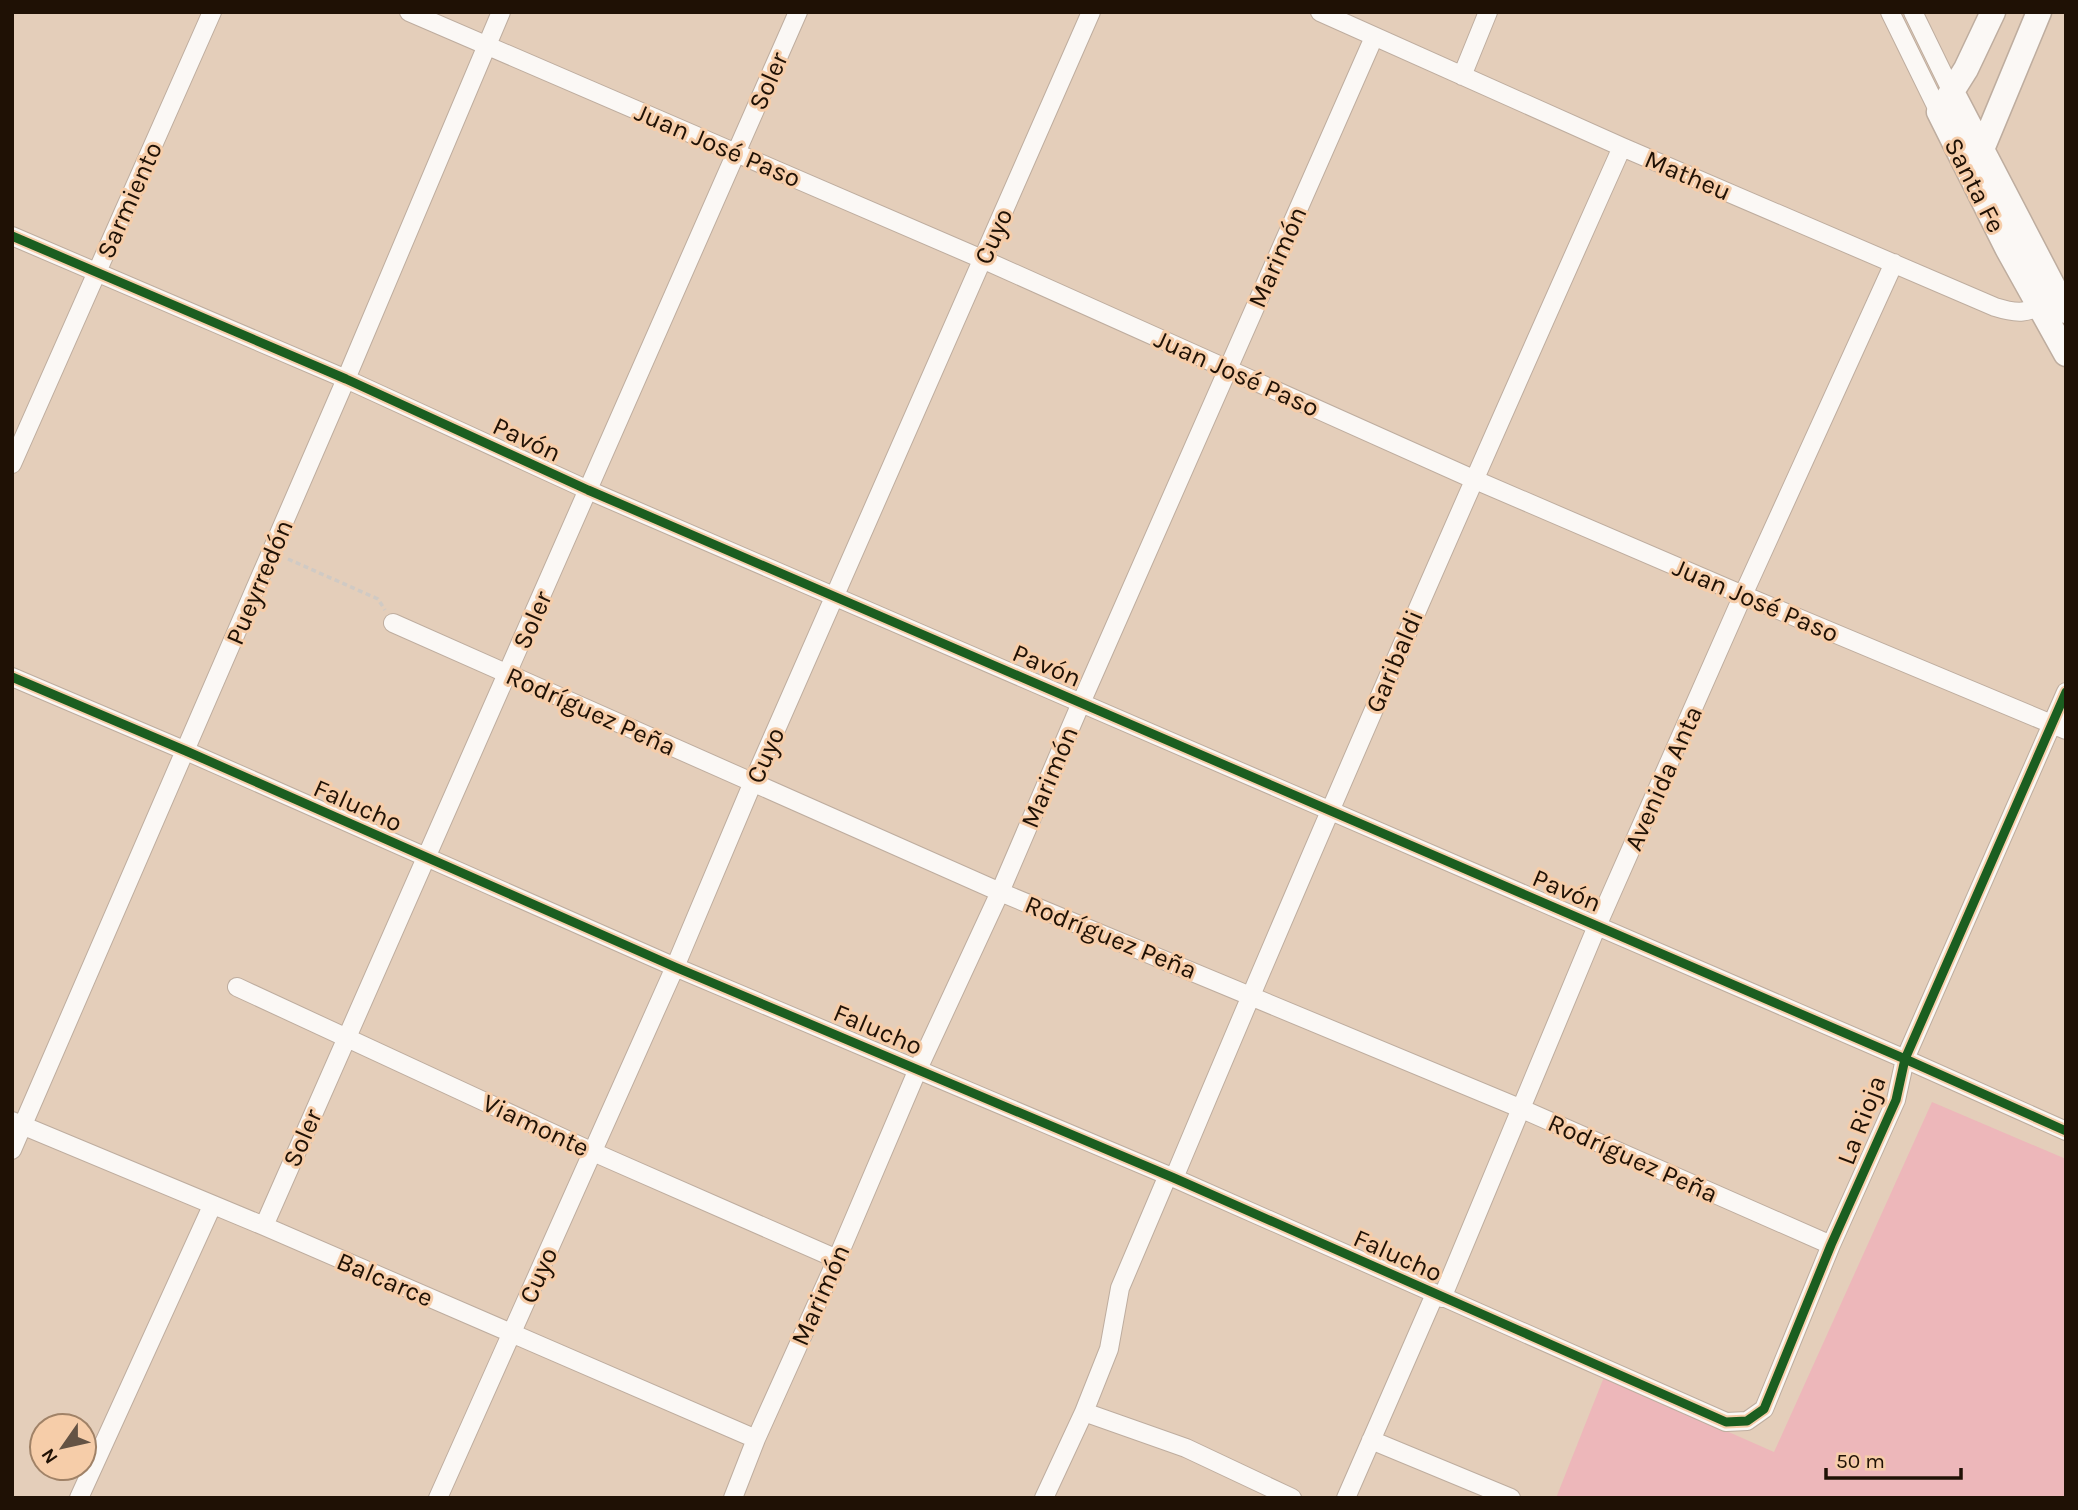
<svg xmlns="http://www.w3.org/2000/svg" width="2078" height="1510" font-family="Karla,sans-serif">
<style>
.green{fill:#edb7ba}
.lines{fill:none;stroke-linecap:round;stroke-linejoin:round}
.minor-casing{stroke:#bead9f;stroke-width:20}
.secondary-casing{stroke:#bead9f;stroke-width:27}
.path{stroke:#d0cac4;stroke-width:3.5;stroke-dasharray:5 3.5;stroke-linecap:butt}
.minor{stroke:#fbf8f5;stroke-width:18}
.secondary{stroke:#fbf8f5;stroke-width:24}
.cycleway-casing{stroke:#f6cda9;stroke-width:13}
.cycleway{stroke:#1b5e20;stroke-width:9}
.labels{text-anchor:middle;stroke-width:6;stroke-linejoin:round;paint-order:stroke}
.street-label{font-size:26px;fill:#1f1105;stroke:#f6cda9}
</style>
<rect width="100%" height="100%" fill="#e4ceba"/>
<path class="green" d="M1932,1102l134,57v339h-510l48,-121 170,75z"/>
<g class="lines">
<g class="minor-casing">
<path id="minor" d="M409,12l573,247 491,220 270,116 323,135
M1320,12l302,135 373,160c22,7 34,7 54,-6
M1890,12l49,100
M1913,12l39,80
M1462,76l26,-64
M12,236l334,143 242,111 1317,569 161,72
M12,464l200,-452
M393,623l607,269 522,217 309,136
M12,677l174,74 489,216 499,211 552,244 21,-1 17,-12 67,-164 65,-145 9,-41 161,-367
M237,987l356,165 244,107
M12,1121l252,105 492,213
M12,1150l334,-771 155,-367
M1174,1178c145,-346 295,-689 448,-1031
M264,1226l534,-1214
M1442,1298l155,-372 146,-331 151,-332
M1084,1412l102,36 106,50
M1371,1440l140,58
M79,1498l133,-292
M438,1498l237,-531 78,-185 338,-770
M733,1498l23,-59 81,-180 81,-190 82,-177 81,-189 293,-666
M1044,1498l40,-86 25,-63 11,-61 48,-113
M1346,1498l89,-204"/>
</g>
<g class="secondary-casing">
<path id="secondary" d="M1993,12l-27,57 -27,43 68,136 59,106
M1952,92l114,219
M1978,159l61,-147"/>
</g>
<path class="path" d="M288,559l90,40 7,11"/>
<use href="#minor" class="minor"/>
<use href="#secondary" class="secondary"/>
<g class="cycleway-casing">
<path id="cycleway" d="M12,236l334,143 242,111 1317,569 161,72
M12,677l174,74 489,216 499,211 552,244 21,-1 17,-12 67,-164 65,-145 9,-41 161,-367"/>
</g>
<use href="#cycleway" class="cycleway"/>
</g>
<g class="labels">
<g class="street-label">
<text transform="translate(768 81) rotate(-66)" y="9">Soler</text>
<text transform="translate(718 145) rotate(23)" y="9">Juan José Paso</text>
<text transform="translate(1688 175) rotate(23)" y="9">Matheu</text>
<text transform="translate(1975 185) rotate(63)" y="9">Santa Fe</text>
<text transform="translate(129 200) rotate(-66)" y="9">Sarmiento</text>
<text transform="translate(993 236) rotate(-66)" y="9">Cuyo</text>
<text transform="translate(1277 257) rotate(-66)" y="9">Marimón</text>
<text transform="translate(1237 373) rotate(24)" y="9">Juan José Paso</text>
<text transform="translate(527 439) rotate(25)" y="9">Pavón</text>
<text transform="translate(259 582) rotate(-67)" y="9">Pueyrredón</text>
<text transform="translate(1756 600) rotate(23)" y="9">Juan José Paso</text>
<text transform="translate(532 620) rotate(-66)" y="9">Soler</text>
<text transform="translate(1394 661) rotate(-67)" y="9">Garibaldi</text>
<text transform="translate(1047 665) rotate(23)" y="9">Pavón</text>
<text transform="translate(591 711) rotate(24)" y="9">Rodríguez Peña</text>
<text transform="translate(765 755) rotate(-66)" y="9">Cuyo</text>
<text transform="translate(1049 777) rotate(-67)" y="9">Marimón</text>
<text transform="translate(1663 778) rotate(-66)" y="9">Avenida Anta</text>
<text transform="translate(358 805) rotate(24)" y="9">Falucho</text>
<text transform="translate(1567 890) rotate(23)" y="9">Pavón</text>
<text transform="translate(1111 937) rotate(22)" y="9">Rodríguez Peña</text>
<text transform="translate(878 1029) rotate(23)" y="9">Falucho</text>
<text transform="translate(1861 1120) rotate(-69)" y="9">La Rioja</text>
<text transform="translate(536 1125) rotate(25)" y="9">Viamonte</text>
<text transform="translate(302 1138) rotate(-66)" y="9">Soler</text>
<text transform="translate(1633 1158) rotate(24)" y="9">Rodríguez Peña</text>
<text transform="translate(1398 1255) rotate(24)" y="9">Falucho</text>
<text transform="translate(538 1275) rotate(-66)" y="9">Cuyo</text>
<text transform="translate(385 1279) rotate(23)" y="9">Balcarce</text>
<text transform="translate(820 1295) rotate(-66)" y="9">Marimón</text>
</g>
</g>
<rect width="2078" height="1510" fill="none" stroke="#1f1105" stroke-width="28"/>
<g transform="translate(63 1447) rotate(236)"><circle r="33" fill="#f6cda9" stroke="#a08267" stroke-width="2"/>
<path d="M0-5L12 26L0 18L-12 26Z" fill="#645344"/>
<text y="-10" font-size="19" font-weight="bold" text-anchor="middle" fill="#1f1105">N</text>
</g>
<path d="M1826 1468v10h135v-10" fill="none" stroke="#1f1105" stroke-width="3.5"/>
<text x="1836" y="1468" font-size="21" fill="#1f1105" stroke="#f6cda9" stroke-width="5" paint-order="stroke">50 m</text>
</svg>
